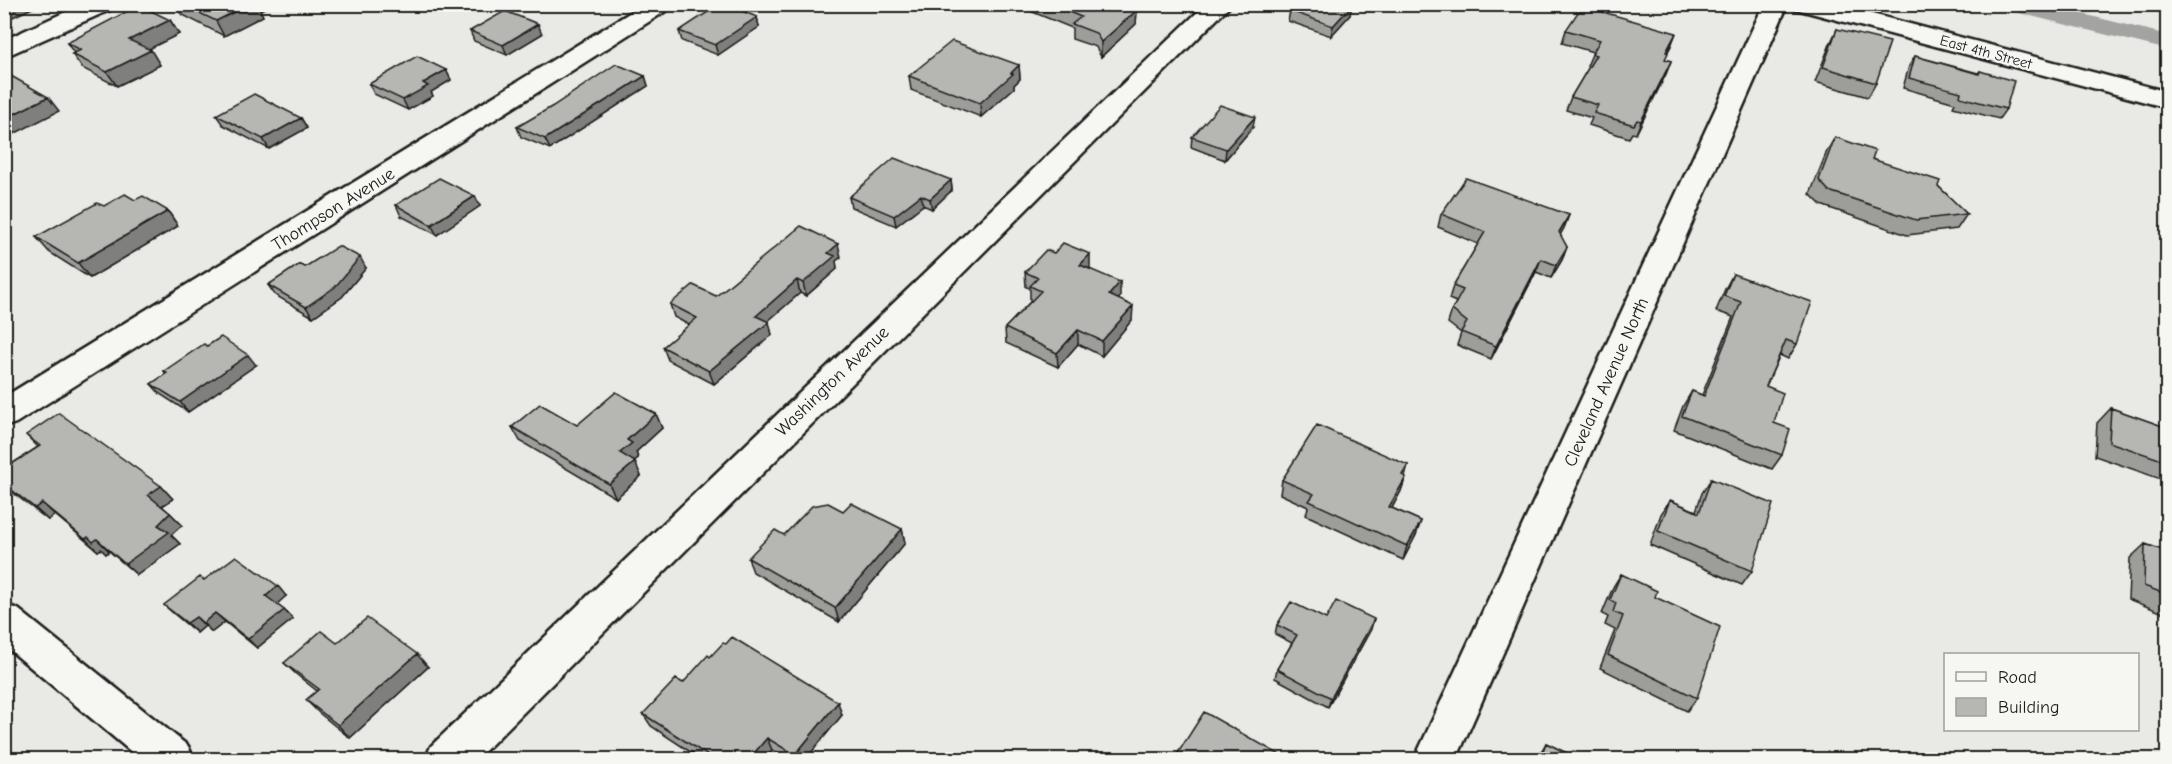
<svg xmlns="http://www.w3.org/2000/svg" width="2172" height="764" font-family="'Comic Neue',sans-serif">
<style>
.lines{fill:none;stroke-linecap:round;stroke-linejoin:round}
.canal{fill:#a3a3a1;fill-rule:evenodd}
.minor-casing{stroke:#1c1c1c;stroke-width:5}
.minor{fill:#f6f6f2;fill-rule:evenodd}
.wall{fill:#9d9d9a;stroke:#1c1c1c;stroke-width:1.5}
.shaded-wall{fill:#7f7f7d;stroke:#1c1c1c;stroke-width:1.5}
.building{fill:#b6b6b3;stroke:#1c1c1c;stroke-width:1.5}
.labels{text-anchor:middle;stroke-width:4.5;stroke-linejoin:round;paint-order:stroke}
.far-street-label{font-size:15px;fill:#1c1c1c;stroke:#f6f6f2}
.street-label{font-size:18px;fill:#1c1c1c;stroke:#f6f6f2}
</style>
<rect width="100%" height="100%" fill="#e9e9e5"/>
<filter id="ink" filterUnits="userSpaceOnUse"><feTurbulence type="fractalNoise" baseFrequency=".0167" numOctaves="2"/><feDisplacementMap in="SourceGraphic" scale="12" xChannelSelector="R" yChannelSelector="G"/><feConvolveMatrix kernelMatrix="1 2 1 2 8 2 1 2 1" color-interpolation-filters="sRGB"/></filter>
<g filter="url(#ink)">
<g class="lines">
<path class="canal" d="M1999,4h43l126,31v15l-165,-41z"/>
<g class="minor-casing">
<path id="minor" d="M83,4h33l-4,5 -108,48v-17z
M644,4h29l-4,5 -653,414 -12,4v-30z
M1206,4h26l-756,756h-51l6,-14z
M1764,4h24l-332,756h-42z
M1792,4h42l334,88v16l-372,-99z
M4,604l14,5 170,137 6,14h-53l-137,-115z"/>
</g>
<use href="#minor" class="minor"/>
</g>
<path class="wall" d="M175,4h97l-12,6 3,6 -39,20 -43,-22z
M1030,4h90l17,6 -1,14 -35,33 -5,-10 -24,-8v-11l-42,-17z
M1290,11l60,4 -19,21 -43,-15z
M757,17l2,10 -41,28 -36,-14 -3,-10z
M170,20l9,14 -31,15 12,16 -43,21 -35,-18 -10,-14 2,-1 -7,-10z
M1837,29l39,54 -8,14 -53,-15 15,-38z
M1566,30l110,3 -9,20 -2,6 6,2 -5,13 -30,60 -4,-1 -3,5 -40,-13 3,-7 -26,-8 5,-13 18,-30 -2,-1 6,-14 -31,-9z
M470,31l72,3 -35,21 -33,-14z
M1915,56l63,17 2,-2 26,38 -7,10 -46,-12 2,-4 -52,-15 6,-22z
M1019,65l1,14 -6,6v3l-33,29 -70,-27 -2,-14z
M446,70l5,10 -20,12 2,4 -25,14 -34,-16 -5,-10z
M645,76l3,10 -98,63 -29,-12 -4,-10z
M216,115l85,3 6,10 -38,21 -46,-24z
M1253,127l-28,33 -34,-13 1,-10z
M1835,137l37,22 66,27 29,28 -10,15 -50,6 -86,-30 -11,-11 17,-43z
M951,180l1,10 -20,19 -9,-4 -27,21 -45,-19 -2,-10z
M475,196l5,10 -43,29 -36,-19 -5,-11z
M135,200l33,11 10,15 -88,52 -41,-26 -13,-15 68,-31z
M1441,214l128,1 -5,13 -4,7 7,12 -5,13 -11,18 -15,-6 -45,87 -34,-14 4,-12 -13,-10 4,-13 4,-8 -7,-3 4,-13 25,-42 -40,-17z
M841,257l-5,4 1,8 -31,27 -6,-3 -32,28 4,14 -58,49 -46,-24 -5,-13 26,-22 -15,-8 -4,-13 46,-8z
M305,267l61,1 -24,29 -29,20 -38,-22 -7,-10z
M1090,269l30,28 -2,2 14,21 -30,36 -24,-12 -20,23 -52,-24 -1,-15 26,-27h-1v-13l-4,-1 -1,-15z
M1733,274l64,70 -9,15 -8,-4 -14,31 16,69 -10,14 -98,-39 9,-24 9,-15 10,4 31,-78 -17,-6 9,-22z
M256,365l-68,47 -28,-18 -9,-10 15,-10 -2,-3z
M2111,408l57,20v83l-5,-1 1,-30 -69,-24 2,-33z
M656,414l6,14 -26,24 2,6 -4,3 7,15 -25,22 -96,-57 -8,-14 65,-2z
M26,435l135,51 12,13 -11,7 8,7 12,12 -11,10 9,9 -43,31 -28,-24 -3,3 -5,-5 -3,2 -43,-36 -7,5 -44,-34v-17l34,-22z
M1408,465l-7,26 -9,17 29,13 -5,14 -13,25 -97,-45 2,-8 -28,-13 2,-14z
M1711,479l41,92 -10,14 -92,-40 11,-31 9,-14 26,11 6,-18z
M843,511l59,18 3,14 -66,79 -86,-50 -5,-14 36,-23z
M2145,544l23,8v63l-40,-16 2,-41z
M1621,574l34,23 42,101 -10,13 -87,-43 15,-38 -10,-5 3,-8 -6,-3 11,-27z
M204,580l82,16 -10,8 8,6 9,9 -36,29 -32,-26 -13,10 -7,-6 -8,7 -23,-19 -10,-9z
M1326,619l45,10 -43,78 -53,-29 2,-9 15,-26 -17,-9 2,-9z
M337,643l91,24 -78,71 -31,-25 -13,-13 11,-9 -20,-16 -13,-12z
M683,683l159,32 -36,44h-18l-16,-9 -8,9h-63l-50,-33 -8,-12z
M1546,743l33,16h-42z"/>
<path class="shaded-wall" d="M14,4h27l-37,17v-12z
M250,4h22l-12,6 3,6 -39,20 -8,-15z
M1352,5l-2,10 -19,21 2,-10z
M1137,10l-1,14 -35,33v-15z
M757,17l2,10 -41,28 -3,-10z
M170,20l9,14 -40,20 -10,-14z
M538,24l4,10 -35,21 -4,-10z
M1676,33l-5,13 -10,19 5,-13z
M151,50l9,15 -43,21 -10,-14z
M1671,61l-5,13 -30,60 5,-13z
M1019,65l1,14 -6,6v3l-33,29 -1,-14z
M446,70l5,10 -20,12 2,4 -25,14 -5,-10 20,-17z
M645,76l3,10 -98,63 -5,-10z
M48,97l11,14 -55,28v-20z
M1255,117l-2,10 -28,33 1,-11z
M301,118l6,10 -38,21 -6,-10z
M951,180l1,10 -20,19 -2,-10z
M921,195l2,10 -27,21 -2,-10z
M475,196l5,10 -43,29 -6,-10z
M168,211l10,15 -88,52 -12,-15z
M1569,215l-5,13 -10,18 5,-14z
M838,244l3,13 -5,4 1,8 -31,27 -3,-13 25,-30z
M1567,247l-5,13 -11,18 5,-13z
M1090,254v15l-10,-4z
M360,257l6,11 -24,29 -29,20 -7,-10z
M1541,259l-5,13 -45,87 5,-13z
M797,280l3,13 -40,35 -4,-12z
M1120,282v15l-11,13v-15z
M1133,306l-1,14 -30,36v-15z
M769,322l3,13 -58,49 -5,-13z
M1078,330v14l-20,23 -1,-14z
M248,355l8,10 -68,47 -8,-10z
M656,414l6,14 -26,24 2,6 -11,10 -7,-15 7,-13z
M635,462l6,14 -25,22 -7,-14z
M1406,477l-5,14 -16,30 4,-14z
M161,486l12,13 -13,8 -12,-12z
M42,503l13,12 -7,5 -13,-12z
M170,513l12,12 -11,10 9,9 -43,31 -12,-11 33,-39z
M1421,521l-5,14 -13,25 4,-14z
M902,529l3,14 -66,79 -4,-14z
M88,537l9,2 12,12 -3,3 -5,-5 -3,2 -13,-12z
M278,586l8,10 -11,10 -9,-10z
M284,610l9,9 -36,29 -9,-9z
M215,613l10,9 -13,10 -9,-9z
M196,617l9,9 -8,7 -10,-10z
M1374,619l-3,10 -43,78 3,-9z
M417,654l11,13 -78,71 -12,-13z
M838,702l4,13 -36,44h-9l-2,-4z
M767,738l5,12 -8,9h-15z"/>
<path class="building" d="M4,4h10l-10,5z
M181,4h69l-34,17z
M720,4h4l33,13 -42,28 -36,-14z
M1050,4h70l17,6 -36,32 -5,-9 -24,-9 9,-7z
M1296,4h55l1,1 -19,21 -43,-15z
M139,5l31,15 -41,20 22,10 -44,22 -35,-18 9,-4 -14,-7z
M1582,6l94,27 -10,19 2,1 -3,6 6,2 -30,60 -4,-1 -3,5 -40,-12 4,-8 -27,-8 25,-42 -4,-1 8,-14 -34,-10z
M505,11l33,13 -35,21 -33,-14z
M1837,29l53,13 -14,41 -53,-16z
M952,41l67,24 -8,8 2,1 -33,29 -71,-27z
M417,56l29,14 -23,13 5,3 -25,14 -34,-16z
M1915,56l64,18 1,-3 34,10 -8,28 -46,-12 1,-5 -52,-14z
M616,64l29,12 -100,63 -28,-12 36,-21z
M4,72l44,25 -44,22z
M254,94l47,24 -38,21 -47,-24z
M1220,105l35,12 -29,32 -34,-12z
M1835,137l40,14 -3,8 68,22 -2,5 29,28 -51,6 -87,-29 -10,-11z
M894,158l57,22 -21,19 -9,-4 -27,21 -45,-19z
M439,178l36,18 -44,29 -35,-20z
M1466,178l103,37 -10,17 8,15 -11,18 -15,-6 -45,87 -35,-14 6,-10 -15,-12 11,-20 -10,-4 32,-54 -44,-18z
M125,194l10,6 8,-4 25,15 -90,52 -42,-26 61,-34 7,3z
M801,226l37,18 -10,9 7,3 -32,27 -6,-3 -41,36 13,6 -60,49 -46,-24 34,-29 -27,-14 23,-19 23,11z
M1063,243l27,11 -10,11 40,17 -11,13 24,11 -31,35 -24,-11 -21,23 -52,-25 36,-37 -11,-5 8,-8 -13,-6 21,-22 8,3z
M338,246l22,11 -25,30 -29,20 -38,-22 32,-21 5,3z
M1733,274l79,28 -15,42 -11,-4 -20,46 17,7 -9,30 16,6 -8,26 -100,-39 10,-25 12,5 37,-94 -17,-6z
M221,337l27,18 -68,47 -29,-18 16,-11 -3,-2 40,-27 3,2z
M616,392l40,22 -29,26 5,3 -12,10 15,9 -26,22 -97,-57 28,-23 37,21z
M2111,408l57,20v34l-59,-20z
M59,413l102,73 -13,9 22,18 -12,12 11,7 -44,32 -28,-25 -4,3 -5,-5 -3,2 -43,-36 -7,5 -31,-24v-15l36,-23 -14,-11z
M1317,425l91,40 -6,10 4,2 -17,30 32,14 -14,25 -98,-45 5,-7 -32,-14z
M1711,479l62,25 -21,67 -94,-40 12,-31 29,13z
M828,503l15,8 8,-8 51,26 -67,79 -87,-50 27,-28 9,5 28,-29z
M2145,544l23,8v43l-24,-9z
M236,556l42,30 -12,10 18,14 -36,29 -33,-26 -12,10 -7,-6 -9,6 -23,-18 36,-28 4,3z
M1621,574l36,17 -2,6 65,30 -23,71 -89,-43 15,-39 -10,-4 3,-9 -6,-3z
M1336,601l38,18 -43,79 -54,-29 20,-34 -20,-10 14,-23 35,17z
M367,618l50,36 -79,71 -32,-25 13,-11 -35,-26 37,-32 16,12z
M732,637l106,65 -43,53 -28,-17 -18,21h-36l-70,-45 33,-35 7,4 25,-28 2,2 13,-14 3,1z
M1204,712l78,44 -2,3h-106z
M1546,743l33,16h-39z"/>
</g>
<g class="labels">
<g class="far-street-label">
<text transform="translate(1986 52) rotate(15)" y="5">East 4th Street</text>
</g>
<g class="street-label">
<text transform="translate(333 209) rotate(-32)" y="6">Thompson Avenue</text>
<text transform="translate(832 381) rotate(-44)" y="6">Washington Avenue</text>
<text transform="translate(1606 382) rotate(-66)" y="6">Cleveland Avenue North</text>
</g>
</g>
<rect width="2172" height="764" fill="none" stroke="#f6f6f2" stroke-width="24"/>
<rect x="12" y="12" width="2148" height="740" fill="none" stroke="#1c1c1c" stroke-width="2" filter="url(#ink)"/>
<rect x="1944" y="653" width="195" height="78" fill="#f6f6f2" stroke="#9f9f9c" stroke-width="1.5"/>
<rect x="1956" y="672" width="30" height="9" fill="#f6f6f2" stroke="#9f9f9c" stroke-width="1.5"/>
<text x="1998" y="683" font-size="18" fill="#1c1c1c">Road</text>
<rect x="1956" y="698" width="30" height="18" fill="#b6b6b3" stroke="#9f9f9c" stroke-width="1.5"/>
<text x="1998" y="713" font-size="18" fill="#1c1c1c">Building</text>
</svg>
